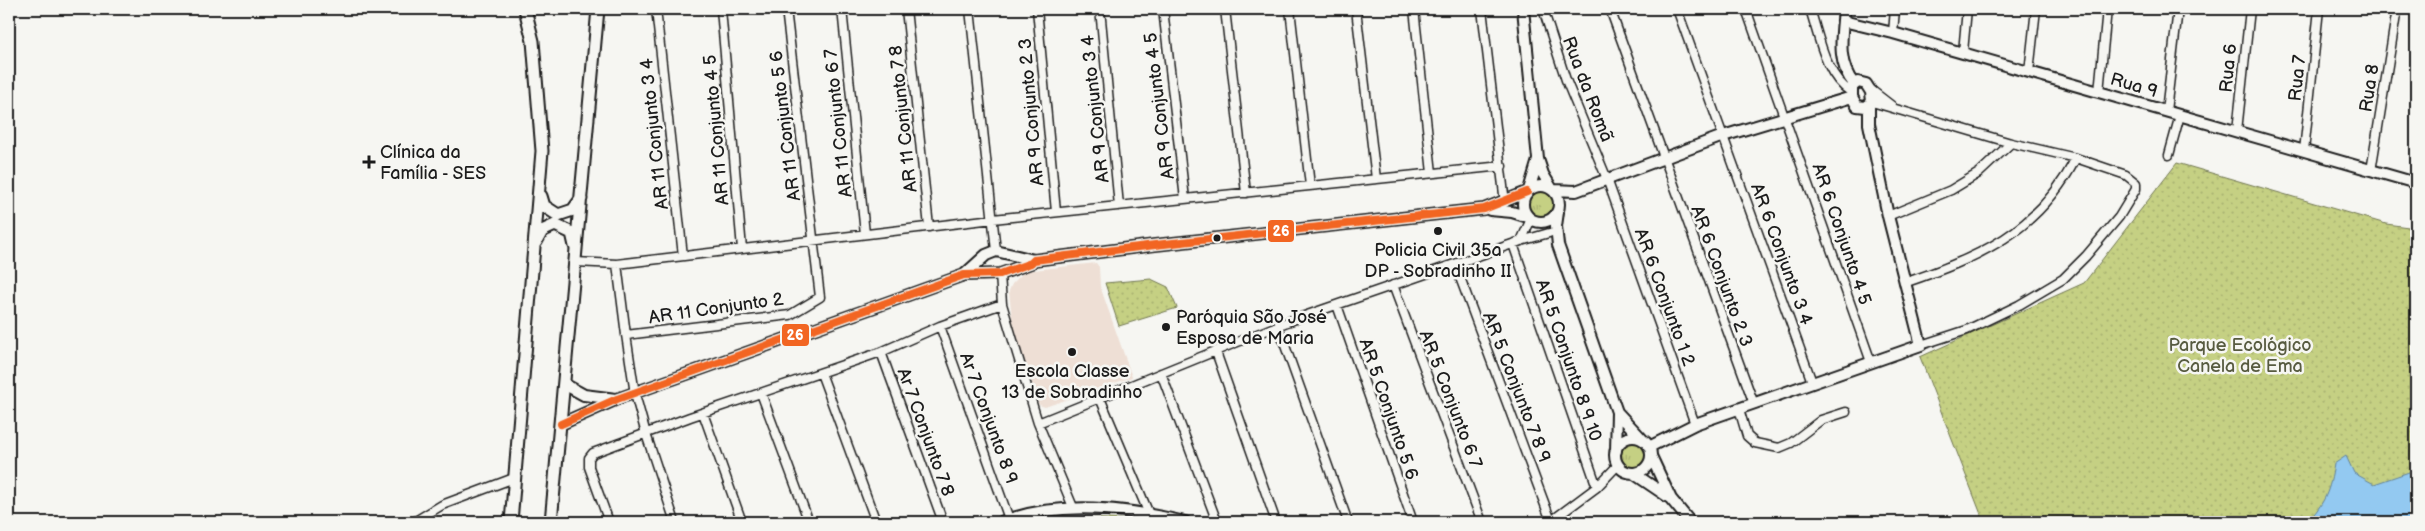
<svg xmlns="http://www.w3.org/2000/svg" width="2425" height="531" font-family="'Balsamiq Sans',sans-serif">
<style>
.built{fill:#eedfd5}
.grass{fill:url(#grass-tufts);stroke:#707650}
.cemetery{fill:url(#cemetery-stones);stroke:#707650}
.park{fill:url(#park-dots);stroke:#707650}
.water{fill:#93c9f1;stroke:#63849c}
.lines{fill:none;stroke-linecap:round;stroke-linejoin:round}
.minor-casing{stroke:#1c1c1c;stroke-width:11}
.tertiary-casing{stroke:#1c1c1c;stroke-width:14}
.secondary-casing{stroke:#1c1c1c;stroke-width:15}
.minor{stroke:#f6f6f2;stroke-width:8}
.tertiary{stroke:#f6f6f2;stroke-width:10}
.secondary{stroke:#f6f6f2;stroke-width:11}
.bus-1-casing{stroke:#f6f6f2;stroke-width:11}
.bus-1{stroke:#f26522;stroke-width:8}
.poi-dot{fill:#1c1c1c;stroke:#f6f6f2;stroke-width:2}
.labels{text-anchor:middle;stroke-width:5;stroke-linejoin:round;paint-order:stroke}
.street-label{font-size:18px;fill:#1c1c1c;stroke:#f6f6f2}
.poi-label{font-size:18px;fill:#1c1c1c;stroke:#f6f6f2;text-anchor:start}
.park-label{font-size:18px;fill:#575b40;stroke:#f6f6f2}
.line-badge{stroke:#f6f6f2;stroke-width:2}
.badge-label{font-size:14px;text-anchor:middle;font-weight:bold;fill:#fff}
</style>
<defs>
<pattern id="grass-tufts" width="24" height="20" patternUnits="userSpaceOnUse" patternTransform="scale(1.25)"><rect width="24" height="20" fill="#c5d083"/><path d="M3 7l-1-3M5 7V3M7 7l1-3M15 17l-1-3M17 17v-4M19 17l1-3" fill="none" stroke="#a9b271"/></pattern>
<pattern id="cemetery-stones" width="16" height="16" patternUnits="userSpaceOnUse" patternTransform="scale(1.25)"><rect width="16" height="16" fill="#c5d083"/><path d="M2 7V4a2 2 0 0 1 4 0v3zM10 15v-3a2 2 0 0 1 4 0v3z" fill="#a9b271"/></pattern>
<pattern id="park-dots" width="8" height="8" patternUnits="userSpaceOnUse" patternTransform="scale(1.25)"><rect width="8" height="8" fill="#c5d083"/><path d="M2 2h.1M6 6h.1" fill="none" stroke="#a9b271" stroke-width="1.8" stroke-linecap="round"/></pattern>
</defs>
<rect width="100%" height="100%" fill="#f6f6f2"/>
<filter id="ink" filterUnits="userSpaceOnUse"><feTurbulence type="fractalNoise" baseFrequency=".02" numOctaves="2"/><feDisplacementMap in="SourceGraphic" scale="10" xChannelSelector="R" yChannelSelector="G"/><feConvolveMatrix kernelMatrix="1 2 1 2 8 2 1 2 1" color-interpolation-filters="sRGB"/></filter>
<g filter="url(#ink)">
<path class="built" d="M1096,263l3,4 1,19 32,91 -87,30 -6,-2 -26,-77 -4,-37 3,-7 13,-13z"/>
<path class="grass" d="M1527 204a14 14 0 1 1 28 0a14 14 0 1 1-28 0Z
M1620 457a14 14 0 1 1 28 0a14 14 0 1 1-28 0Z"/>
<path class="cemetery" d="M1072,518l71,2 11,2h-103z"/>
<path class="park" d="M2177,163l209,61 30,4v294h-432l-64,-165 164,-74z
M1151,279l17,8 9,21 -58,18 -14,-43z"/>
<path class="water" d="M2346,456l8,17 20,11 38,-13 4,1v50h-109c18,-19 23,-32 27,-58z"/>
<g class="lines">
<g class="minor-casing">
<path id="minor" d="M656,9l27,247
M721,9l21,240
M842,9l23,225
M906,9l23,218
M970,9l26,242
M1037,9l19,203
M1100,9l19,197
M1163,9l22,190
M1225,9l21,184
M1290,9l20,177
M1356,9l20,170
M1414,9l18,164
M1482,9l23,194
M1543,9l23,71 41,99 88,245
M1610,9l144,395
M1677,9l135,373
M1746,9l125,353
M1810,9c9,27 15,67 41,83
M1893,33l2,-24
M1963,52l4,-43
M2029,72l7,-63
M1870,89l22,17
M2099,92l8,-83
M1872,102l139,41 65,15 50,17 10,8v6l-17,28 -33,39 -23,23 -44,26 -52,25 -46,15
M2166,111l12,-102
M2237,131l13,-122
M2304,151l15,-142
M2169,155l11,-40
M2371,171l26,-162
M1888,216l63,-26 28,-17 32,-30
M1521,241l10,-22
M1513,244l84,243
M575,262l42,2 376,-45 509,-53
M617,264l9,71 164,-20 30,-18 -34,-288
M1455,264l96,257
M1000,274l2,30 36,119 35,84
M1904,283c75,-25 135,-52 172,-125
M1393,285l89,237
M1337,305l76,217
M940,326l69,193
M1278,326l70,196
M626,335l9,59 11,40 29,88
M881,352l62,170
M1216,352l60,170
M821,373l55,149
M1161,373l56,149
M761,393l48,129
M1100,398l49,116
M1739,409l8,27 8,7 24,5 12,-5 30,-23 25,-8
M703,413l39,109
M1038,423l249,-101 234,-81 28,-8
M414,522l28,-17 72,-27
M609,522l-20,-55v-9l4,-5 97,-36 191,-65 59,-26 62,-22
M1550,522l47,-35 21,-22"/>
</g>
<g class="tertiary-casing">
<path id="tertiary" d="M1523,9l15,150 5,15 9,15
M1844,9c-2,26 -8,53 10,75
M1843,21l50,12 523,150
M1858,82l8,2 5,8 1,10 -6,5 -9,-1 -5,-9v-10z
M1523 204a18 18 0 1 1 36 0a18 18 0 1 1-36 0Z
M1529,190l9,-30
M1554,190l22,1 147,-55 129,-39
M1490,210l22,2 16,5
M1558,212l-2,14 2,19 59,167 -1,39
M964,275l22,-20 10,-4 38,9
M564,384l20,11 32,4
M1617,412l25,27
M561,424l56,-25 347,-124 36,-1 31,-11 3,-3 121,-15 329,-36 43,-17
M1615 455a18 18 0 1 1 36 0a18 18 0 1 1-36 0Z
M1649,447l46,-23 226,-79 -33,-129 -19,-92v-19
M1651,456l20,43 19,23
M1633,473l37,25
M1001,522c59,-22 125,-14 184,0"/>
</g>
<g class="secondary-casing">
<path id="secondary" d="M541,196l3,10 14,9 15,-5 8,-11
M536,242l6,-11 13,-6 17,8 3,13
M511,522l31,-371 -9,-110 -8,-32
M551,522l47,-513"/>
</g>
<use href="#minor" class="minor"/>
<use href="#tertiary" class="tertiary"/>
<use href="#secondary" class="secondary"/>
<g class="bus-1-casing">
<path id="bus-1" d="M561,424l56,-25 347,-124 36,-1 31,-11 3,-3 121,-15 329,-36 43,-17"/>
</g>
<use href="#bus-1" class="bus-1"/>
</g>
</g>
<g class="poi-dot">
<path d="M366.5 154.5h5v5h5v5h-5v5h-5v-5h-5v-5h5z"/>
<circle cx="1438" cy="231" r="5"/>
<circle cx="1217" cy="238" r="4.5"/>
<circle cx="1166" cy="327" r="5"/>
<circle cx="1072" cy="352" r="5"/>
</g>
<g class="labels">
<g class="street-label">
<text transform="translate(2228 68) rotate(-84)" y="6">Rua 6</text>
<text transform="translate(2297 78) rotate(-84)" y="6">Rua 7</text>
<text transform="translate(2134 85) rotate(16)" y="6">Rua 9</text>
<text transform="translate(2369 88) rotate(-81)" y="6">Rua 8</text>
<text transform="translate(1588 89) rotate(69)" y="6">Rua da Romã</text>
<text transform="translate(1159 106) rotate(-97)" y="6">AR 9 Conjunto 4 5</text>
<text transform="translate(1095 109) rotate(-96)" y="6">AR 9 Conjunto 3 4</text>
<text transform="translate(1031 112) rotate(-95)" y="6">AR 9 Conjunto 2 3</text>
<text transform="translate(903 119) rotate(-96)" y="6">AR 11 Conjunto 7 8</text>
<text transform="translate(838 123) rotate(-96)" y="6">AR 11 Conjunto 6 7</text>
<text transform="translate(785 126) rotate(-97)" y="6">AR 11 Conjunto 5 6</text>
<text transform="translate(716 130) rotate(-95)" y="6">AR 11 Conjunto 4 5</text>
<text transform="translate(654 134) rotate(-96)" y="6">AR 11 Conjunto 3 4</text>
<text transform="translate(1842 234) rotate(71)" y="6">AR 6 Conjunto 4 5</text>
<text transform="translate(1782 254) rotate(70)" y="6">AR 6 Conjunto 3 4</text>
<text transform="translate(1722 276) rotate(70)" y="6">AR 6 Conjunto 2 3</text>
<text transform="translate(1665 297) rotate(70)" y="6">AR 6 Conjunto 1 2</text>
<text transform="translate(716 308) rotate(-8)" y="6">AR 11 Conjunto 2</text>
<text transform="translate(1569 360) rotate(71)" y="6">AR 5 Conjunto 8 9 10</text>
<text transform="translate(1517 387) rotate(69)" y="6">AR 5 Conjunto 7 8 9</text>
<text transform="translate(1451 399) rotate(69)" y="6">AR 5 Conjunto 6 7</text>
<text transform="translate(1389 409) rotate(71)" y="6">AR 5 Conjunto 5 6</text>
<text transform="translate(989 418) rotate(70)" y="6">Ar 7 Conjunto 8 9</text>
<text transform="translate(926 432) rotate(70)" y="6">Ar 7 Conjunto 7 8</text>
</g>
<g class="poi-label">
<text x="380" y="158">Clínica da<tspan x="380" dy="21">Família - SES</tspan></text>
<text x="1438" y="256" text-anchor="middle">Policia Civil 35a<tspan x="1438" dy="21">DP - Sobradinho II</tspan></text>
<text x="1176" y="323">Paróquia São José<tspan x="1176" dy="21">Esposa de Maria</tspan></text>
<text x="1072" y="377" text-anchor="middle">Escola Classe<tspan x="1072" dy="21">13 de Sobradinho</tspan></text>
</g>
<g class="park-label">
<text x="2240" y="351">Parque Ecológico<tspan x="2240" dy="21">Canela de Ema</tspan></text>
</g>
</g>
<g class="line-badge">
<rect x="1267" y="219" width="28" height="24" rx="5" fill="#f26522"/>
<rect x="781" y="323" width="29" height="24" rx="5" fill="#f26522"/>
</g>
<g class="badge-label">
<text x="1281" y="236">26</text>
<text x="795" y="340">26</text>
</g>
<rect width="2425" height="531" fill="none" stroke="#f6f6f2" stroke-width="30"/>
<rect x="15" y="15" width="2395" height="501" fill="none" stroke="#1c1c1c" stroke-width="2" filter="url(#ink)"/>
</svg>
